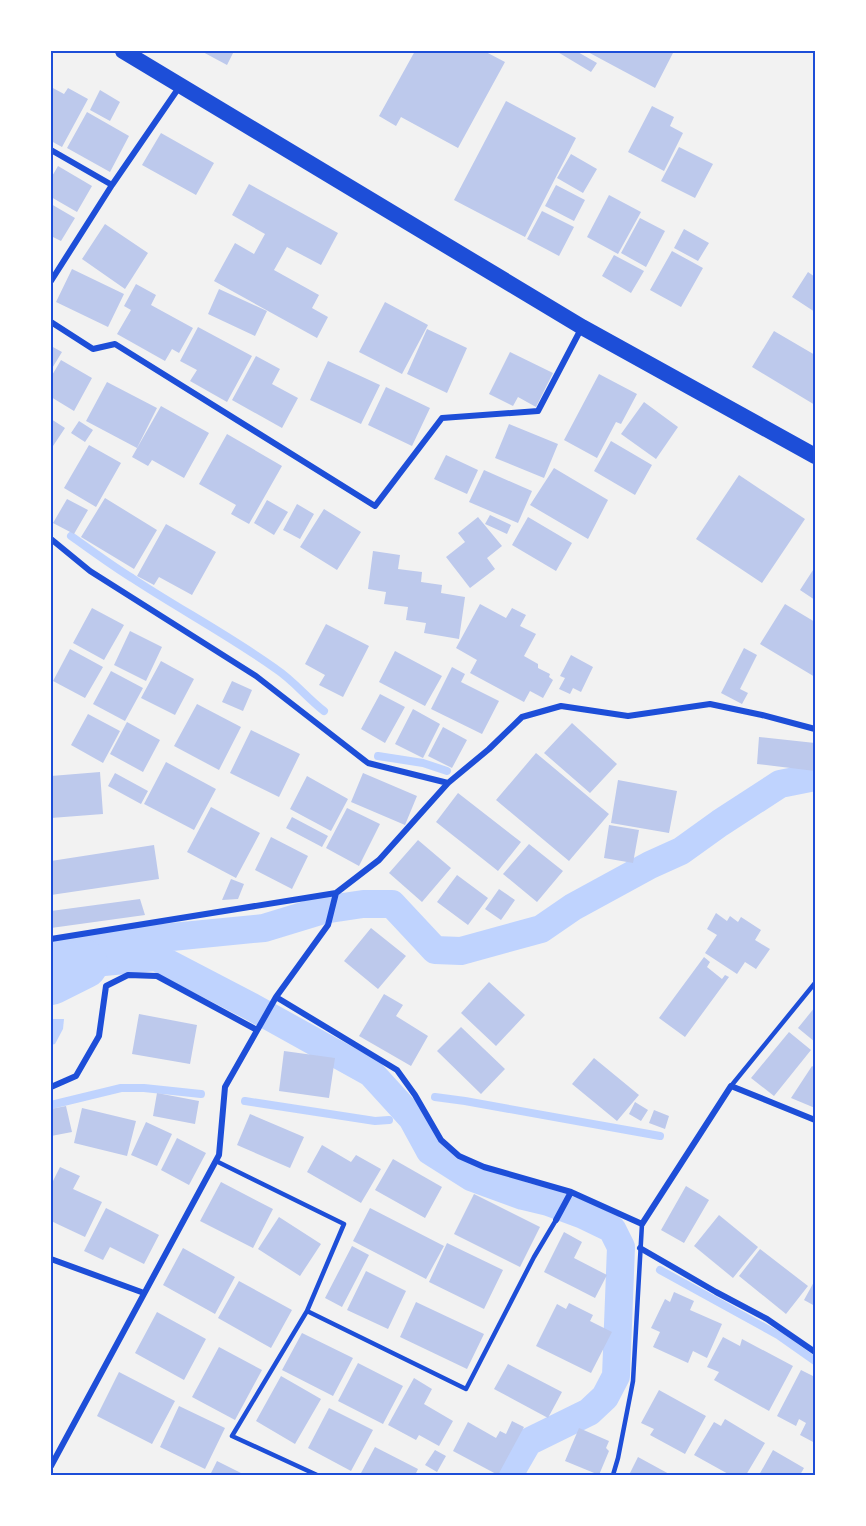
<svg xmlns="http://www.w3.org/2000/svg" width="866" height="1526" font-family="Inter,sans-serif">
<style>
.water{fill:#bfd3fe}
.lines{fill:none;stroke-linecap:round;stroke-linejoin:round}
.stream{stroke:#bfd3fe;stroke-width:8}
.canal{stroke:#bfd3fe;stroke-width:28}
.river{stroke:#bfd3fe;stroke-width:50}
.building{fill:#bdc9ec}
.service{stroke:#1d4ed8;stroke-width:4.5}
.minor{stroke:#1d4ed8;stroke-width:6}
.trunk{stroke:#1d4ed8;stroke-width:16}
.neatline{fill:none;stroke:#1d4ed8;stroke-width:2}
</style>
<rect width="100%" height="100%" fill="#f2f2f2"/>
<path class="water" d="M51,1019h13l-1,10 -8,15 -4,1z"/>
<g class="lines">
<path class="stream" d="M71,536c20,14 40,29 61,42 47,31 98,58 144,91 18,12 31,29 48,42
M378,756l45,7 24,8
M435,1097l30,4 195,35
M245,1101l130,20 14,-1
M51,1105l70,-17h23l57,6
M660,1270l118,65 37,26"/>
<path class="canal" d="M51,953l70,-11 143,-14 59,-18 40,-6h29l43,46 26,1 80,-22 32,-22 77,-42 31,-14 39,-28 60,-39 35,-7
M83,964l73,-7 96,50 119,66 41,45 18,33 41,26 52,19 25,6 35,13 29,14 9,18 -5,129 -11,21 -16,15 -61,30 -15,26 -3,7"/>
<path class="river" d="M51,980l32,-16"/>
</g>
<path class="building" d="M201,51h33l-7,14z
M415,51h69l21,11 -47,86 -57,-31 -5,9 -17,-10z
M556,51h20l21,12 -6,9z
M586,51h88l-19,37z
M51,87l13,7 4,-6 20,11 -26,48 -11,-6z
M100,90l20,12 -10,19 -20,-11z
M506,101l70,37 -51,99 -71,-37z
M652,106l22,11 -4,9 13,7 -19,38 -36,-19z
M87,112l42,24 -19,36 -43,-24z
M161,133l53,30 -18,32 -54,-30z
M679,147l34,17 -18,34 -34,-17z
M571,154l26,15 -14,24 -26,-15z
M58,166l34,20 -15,26 -26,-15v-19z
M249,184l89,49 -17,32 -34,-18 -13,23 45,25 -7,13 16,9 -11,21 -103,-57 21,-38 19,11 11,-20 -33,-19z
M556,185l29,15 -11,21 -29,-15z
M609,195l32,17 -23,42 -31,-17z
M51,204l24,14 -14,23 -10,-5z
M542,211l32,16 -15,29 -32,-17z
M640,218l25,13 -19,36 -25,-14z
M105,224l43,29 -23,36 -43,-30z
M684,229l25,14 -11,18 -24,-13z
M672,251l31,17 -22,39 -31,-17z
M614,255l30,16 -13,22 -29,-17z
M72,269l52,25 -16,33 -52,-25z
M808,272l7,5v35l-23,-15z
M136,284l20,11 -5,10 42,23 -14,25 -7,-4 -7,12 -48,-27 14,-24 -7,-4z
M219,289l48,22 -12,25 -47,-22z
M385,302l43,23 -26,49 -43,-22z
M198,327l54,29 -25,46 -37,-21 7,-11 -17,-9z
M427,329l40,19 -20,45 -40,-19z
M774,331l41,24v50l-63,-38z
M51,346l11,6 -11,18z
M510,352l43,21 -17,34 -18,-10 -5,9 -24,-12z
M256,356l24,13 -8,15 26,14 -16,30 -50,-28z
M61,360l31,18 -18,33 -23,-14v-20z
M328,361l52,24 -19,39 -51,-24z
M599,374l38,20 -16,30 -5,-2 -19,36 -33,-18z
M107,382l50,26 -20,40 -51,-27z
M386,387l44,21 -18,38 -44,-21z
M644,402l34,25 -22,32 -35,-25z
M161,406l48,27 -25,45 -32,-18 -4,6 -16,-9z
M51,419l14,9 -14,21z
M79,421l14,9 -8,12 -14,-9z
M509,424l49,20 -14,34 -49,-20z
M227,434l55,32 -33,58 -18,-10 5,-9 -37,-21z
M611,441l41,24 -17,30 -41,-24z
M89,445l32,18 -25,44 -32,-19z
M446,455l32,15 -11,24 -33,-15z
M554,468l54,32 -20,39 -58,-34z
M484,470l48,21 -14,32 -49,-21z
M739,475l66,44 -43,64 -66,-44z
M105,498l52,32 -23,39 -53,-32z
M67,499l21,11 -14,24 -21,-11z
M267,500l21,12 -14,23 -20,-12z
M297,504l17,10 -14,25 -17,-9z
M324,509l37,23 -24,38 -37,-23z
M490,515l21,10 -4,9 -22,-10z
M478,517l24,29 -15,12 8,11 -25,19 -24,-31 19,-15 -7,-9z
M528,517l44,26 -16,28 -44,-26z
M166,524l50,28 -24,43 -33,-18 -5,8 -17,-9z
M373,551l27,4 -2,14 24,3 -1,10 21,3 -1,8 24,4 -6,42 -35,-6 2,-10 -20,-3 2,-13 -24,-3 2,-12 -18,-3z
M815,567v33l-15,-10z
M480,604l26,14 6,-10 14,7 -6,11 16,8 -12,22 14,8v4l12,6 -1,3 4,3 -10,18 -13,-7 -6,11 -54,-29 7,-13 -21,-12z
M785,604l30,18v55l-55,-33z
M92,608l32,17 -20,35 -31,-17z
M326,624l43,22 -26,51 -24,-12 6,-10 -20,-11z
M130,631l32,16 -16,34 -32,-16z
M744,648l13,7 -17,34 8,4 -6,11 -21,-11z
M70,649l33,18 -18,31 -32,-17z
M395,651l47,25 -17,30 -46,-24z
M571,655l22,12 -12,25 -8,-4 -3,6 -11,-5 6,-11 -5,-2z
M161,661l33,18 -19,36 -34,-17z
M452,667l13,7 -4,8 38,19 -17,33 -51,-25z
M111,671l32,17 -18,33 -32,-17z
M232,681l20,9 -9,21 -21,-9z
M380,694l25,13 -20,36 -24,-14z
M197,704l44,23 -22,43 -45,-24z
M413,709l27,15 -17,34 -28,-14z
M88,714l32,17 -17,32 -32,-18z
M127,722l33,18 -17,32 -33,-18z
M572,723l45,41 -27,29 -46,-40z
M443,727l24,13 -15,28 -24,-12z
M251,730l49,24 -21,43 -49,-24z
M759,737l56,6v28l-58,-7z
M536,753l73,61 -40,47 -73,-61z
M166,762l50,27 -22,41 -50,-26z
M100,772l3,42 -52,4v-42z
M115,773l33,18 -7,13 -33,-18z
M363,773l54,23 -12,29 -54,-23z
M307,776l41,23 -17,32 -41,-22z
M618,780l59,11 -8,42 -58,-10z
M458,793l63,49 -23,29 -62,-49z
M211,807l49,26 -24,45 -49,-26z
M347,808l33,16 -21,42 -33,-18z
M292,817l36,19 -6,11 -36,-19z
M609,825l30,5 -6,33 -29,-5z
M271,837l37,19 -16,33 -37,-19z
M418,840l33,28 -29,34 -33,-29z
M529,844l34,27 -26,31 -34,-28z
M154,845l5,34 -108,16v-34z
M457,875l31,23 -20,27 -31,-23z
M231,879l13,5 -6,15 -16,1z
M499,889l16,11 -14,20 -16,-11z
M140,899l5,16 -94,13v-17z
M716,913l11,8 3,-5 8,6 3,-5 20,13 -6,10 15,9 -14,20 -11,-7 -8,12 -32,-21 12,-18 -10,-6z
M371,928l35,28 -28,33 -34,-28z
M704,957l6,5 -3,5 15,12 3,-4 4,2 -44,60 -26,-19z
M489,982l36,33 -29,31 -35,-33z
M384,994l19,11 -7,11 32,20 -17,30 -52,-30z
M815,1007v35l-17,-14z
M139,1014l58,11 -7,39 -58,-10z
M461,1027l44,42 -24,25 -44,-43z
M789,1032l22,18 -37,46 -23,-18z
M284,1051l51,7 -6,40 -50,-7z
M594,1058l45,37 -22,26 -45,-37z
M812,1066l3,2v40l-24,-10z
M157,1093l42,8 -4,23 -42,-8z
M635,1102l13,8 -7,11 -12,-7z
M66,1106l6,26 -21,4v-27z
M82,1108l54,13 -9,35 -53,-13z
M654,1110l15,6 -4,13 -16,-6z
M250,1114l54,23 -14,31 -53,-23z
M146,1122l26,12 -15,32 -26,-11z
M177,1138l29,15 -17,32 -28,-15z
M322,1145l29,17 5,-7 25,14 -20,34 -54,-31z
M393,1159l49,28 -17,31 -50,-28z
M60,1167l20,9 -7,13 29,13 -17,35 -34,-16v-36z
M221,1182l52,27 -20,39 -53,-27z
M686,1186l23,14 -25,43 -23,-13z
M474,1194l66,33 -20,40 -66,-33z
M106,1208l53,27 -15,29 -34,-17 -7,13 -19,-9z
M370,1208l74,38 -18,33 -73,-38z
M719,1215l39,32 -25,31 -39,-32z
M279,1217l42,27 -21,32 -42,-27z
M564,1232l18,10 -8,16 33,17 -12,23 -51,-26z
M447,1243l56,27 -19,39 -55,-27z
M352,1246l17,9 -27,52 -17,-9z
M183,1248l52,29 -20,37 -52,-29z
M760,1249l48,37 -22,28 -47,-38z
M366,1271l40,20 -18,38 -41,-19z
M815,1280v26l-11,-6z
M239,1281l53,29 -21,38 -53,-30z
M674,1292l20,9 -4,9 32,14 -15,34 -14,-7 -5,12 -35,-16 7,-15 -9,-4 14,-29 5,3z
M416,1302l68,32 -17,35 -67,-32z
M569,1303l24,12 -3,6 22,11 -21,41 -55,-27 21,-42 9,5z
M157,1312l49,27 -22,41 -49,-27z
M302,1333l51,25 -20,38 -51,-26z
M723,1337l17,9 2,-7 51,27 -24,45 -55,-31 5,-8 -12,-5z
M219,1347l43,23 -27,50 -43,-23z
M358,1363l45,23 -20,38 -45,-23z
M508,1364l54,28 -14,26 -54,-29z
M801,1370l14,7v66l-15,-8 6,-12 -7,-4 -3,7 -19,-10z
M119,1372l56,29 -23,43 -55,-28z
M281,1376l40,23 -26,45 -39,-23z
M414,1378l18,11 -8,15 29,17 -14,25 -20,-11 -3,5 -28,-15z
M659,1390l47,26 -21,38 -35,-19 4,-6 -13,-6z
M179,1406l46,22 -20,41 -45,-22z
M329,1408l44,22 -22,41 -43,-23z
M725,1419l40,24 -19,32h-16l-36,-20 20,-33 7,4z
M512,1421l12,6 -26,48 -45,-24 15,-29 28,16 4,-7 6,3z
M579,1428l30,13 -3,7 3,3 -10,24 -34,-14z
M375,1447l43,22 -3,6h-50l-4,-2z
M435,1450l11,6 -9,16 -12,-7z
M773,1450l31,18 -4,7h-41z
M638,1457l33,18h-42z
M217,1461l28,14h-35z"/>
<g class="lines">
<path class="service" d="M731,1086l84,-103
M216,1161l128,63 -37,87 -75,125 85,39
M307,1311l159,78 68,-132 22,-37
M613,1475l5,-17 15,-77 9,-157"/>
<path class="minor" d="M51,150l61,35
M51,281l61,-96 68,-99
M51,322l42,27 22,-5 260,162 67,-88 96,-7 43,-82
M51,539l39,32 166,105 112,87 80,20
M51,939l285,-46 43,-33 69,-77 41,-34 33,-32 39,-11 67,10 82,-12 52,11 53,14
M276,997l121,73 18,25 26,45 18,16 25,11 87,25 71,32 89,-138 84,34
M51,1087l25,-11 23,-40 7,-50 22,-11 29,1 100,54
M556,1220l15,-28
M640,1248l76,44 51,27 48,33
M51,1259l93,34
M51,1466l168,-311 6,-68 51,-90 52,-72 8,-32"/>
<path class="trunk" d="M123,51l459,276 233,129"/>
</g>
<rect width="866" height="1526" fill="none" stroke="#ffffff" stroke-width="105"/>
<rect x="52" y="52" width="762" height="1422" class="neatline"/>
</svg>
